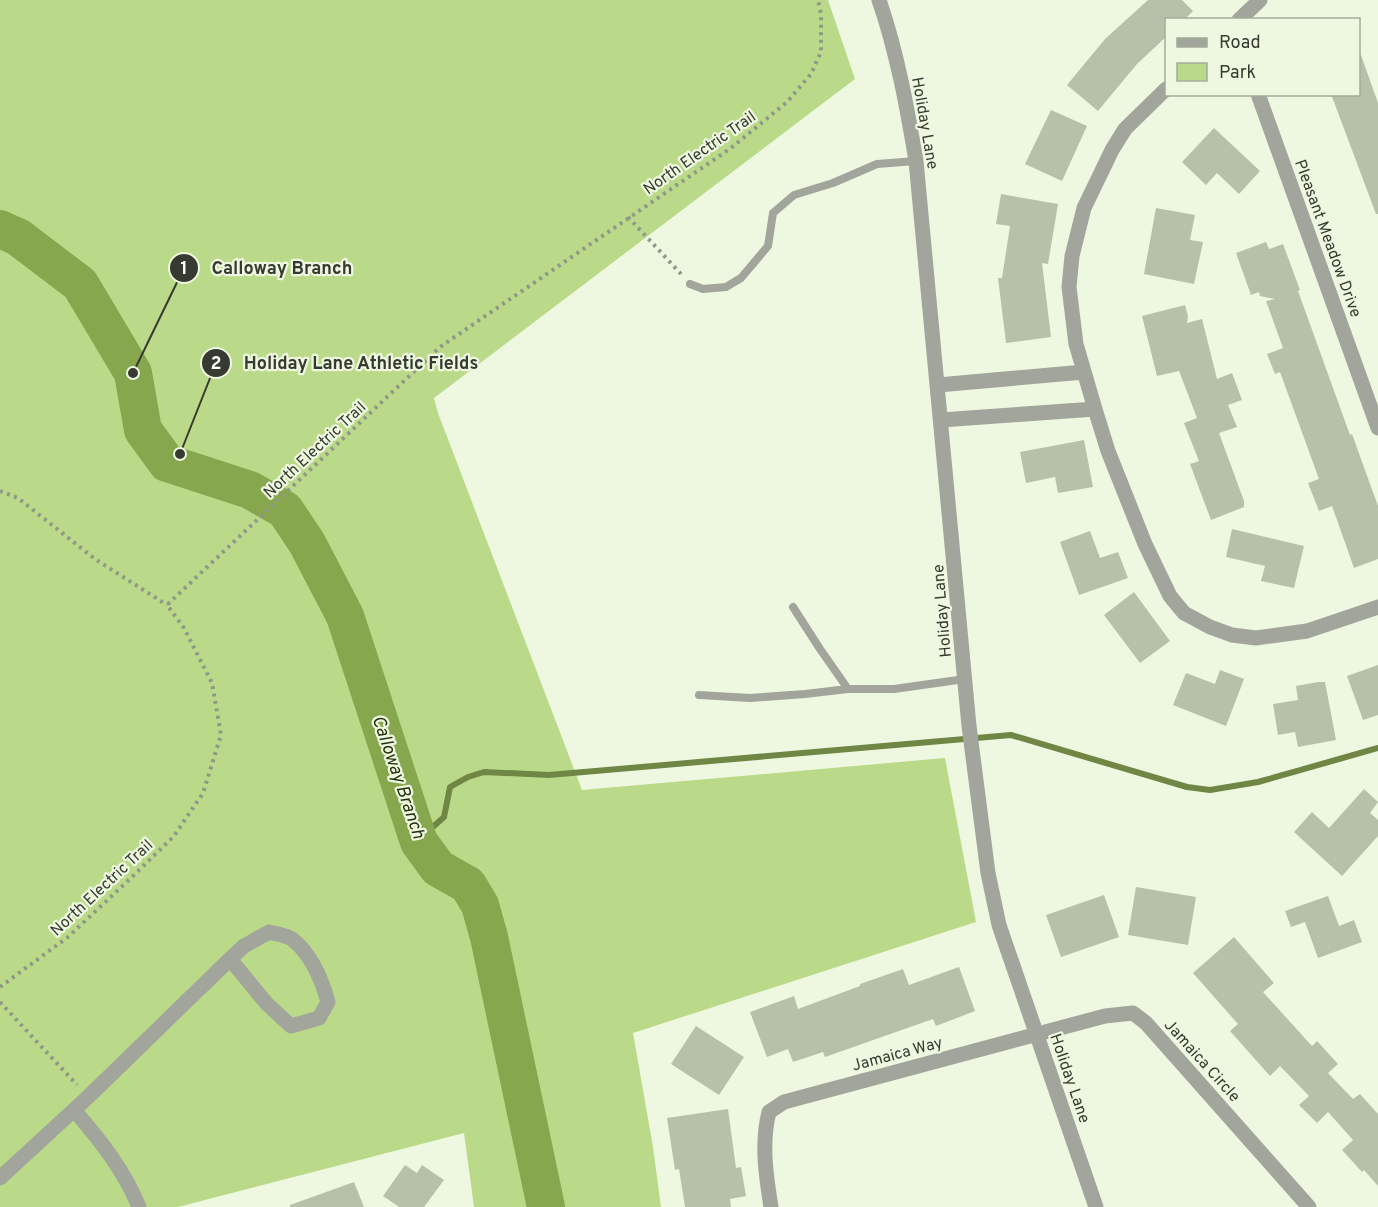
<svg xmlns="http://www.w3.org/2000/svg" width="1378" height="1207" font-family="Overpass,sans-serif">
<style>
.green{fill:#bbda89}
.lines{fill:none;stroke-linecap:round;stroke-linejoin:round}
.stream{stroke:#6f8645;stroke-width:6}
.river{stroke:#87a74e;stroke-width:38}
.building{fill:#b7c1aa}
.path{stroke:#919887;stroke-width:4;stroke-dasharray:3 4.5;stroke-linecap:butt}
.service{stroke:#a1a59b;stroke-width:8}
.minor{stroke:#a1a59b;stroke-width:15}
.tertiary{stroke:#a1a59b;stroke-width:15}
.labels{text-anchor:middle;stroke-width:4.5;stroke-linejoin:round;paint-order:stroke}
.street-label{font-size:16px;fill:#363a31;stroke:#eef8e0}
.water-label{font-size:18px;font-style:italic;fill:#24300b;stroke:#eef8e0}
.leader{fill:none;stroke:#363a31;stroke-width:2}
.callout-dot{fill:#363a31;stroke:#eef8e0;stroke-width:2}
.mark-label{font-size:18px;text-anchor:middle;font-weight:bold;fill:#fff}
.callout-label{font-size:18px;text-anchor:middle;font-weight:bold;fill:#363a31;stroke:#eef8e0;stroke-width:4.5;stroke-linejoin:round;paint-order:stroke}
</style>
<rect width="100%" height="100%" fill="#eef8e0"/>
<path class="green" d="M0,0h828l27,79 -421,319 4,15 144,377 363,-32 31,164 -343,111 20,114 8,60h-187l-10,-74 -286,74h-178z"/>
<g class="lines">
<path class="stream" d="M413,823l6,3h15l10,-9 6,-30 18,-10 16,-5 65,3 462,-40 176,52 23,3 48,-8 120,-34"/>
<path class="river" d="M0,229l18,8 62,47 53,89 10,57 24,33 83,27 35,20 22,33 38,73 74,226 19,26 30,17 12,20 9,32 57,270"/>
</g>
<path class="building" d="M1148,0h34l11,11 -9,9h-17v16l-30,28 -39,47 -31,-26 38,-46z
M1359,55h2l17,48v111h-2l-45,-120h28z
M1051,110l36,16 -25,55 -37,-17z
M1214,128l46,43 -21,23 -22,-21 -11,12 -24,-23z
M1001,194l57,10 -10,60 -6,-1 9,74 -45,6 -8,-65h4l8,-52 -14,-2z
M1156,208l39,7 -5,25 13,2 -9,42 -50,-10z
M1266,242l3,7 14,-5 17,46 -2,1 52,144 2,-1 26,72v53l-24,9 -22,-62 -13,5 -11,-28 11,-4 -39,-107 -5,2 -8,-20 16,-6 -17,-47 9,-2 -15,-3 -1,-4 -8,3 -15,-42z
M1185,305l3,11 -1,7 15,-4 15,60 15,-6 10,27 -14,5 9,22 -18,6 25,68v6l-33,13 -21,-56 9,-3 -15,-38 13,-5 -18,-47 -22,5 -15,-60z
M1084,440l9,47 -35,6 -3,-16 -29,6 -6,-31z
M1232,529l72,17 -10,42 -33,-7 4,-15 -39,-9z
M1090,531l10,27 18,-6 10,26 -49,17 -19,-53z
M1134,592l36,49 -30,22 -36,-48z
M1378,665v50l-15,5 -16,-44z
M1220,670l24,9 -18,47 -53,-21 13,-32 29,11z
M1318,682h7l11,58 -38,7 -3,-15 -17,3 -5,-31 25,-4 -2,-14z
M1364,789l14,13 -8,11 8,7v16l-36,40 -48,-44 18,-20 17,16z
M1136,887l60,10 -8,48 -60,-10z
M1104,895l15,42 -58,20 -15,-42z
M1328,896l11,30 15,-6 8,22 -44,16 -13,-36 -14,5 -6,-16z
M1234,937l40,46 -11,9 49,54 5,-5 21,23 -10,9 25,26 7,-5 18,20v72l-14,-16 -2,2 -20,-22 11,-10 -25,-28 -11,11 -18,-18 10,-9 -29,-30 -10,10 -40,-45 8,-7 -45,-51z
M959,967l16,44 -39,15 -3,-7 -108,38 -2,-5 -30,10 -5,-13 -21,8 -17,-45 44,-16 4,13 62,-23v-2l43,-15 6,16z
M696,1026l48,31 -25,38 -48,-31z
M728,1109l8,59 5,-1 5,29 -16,3 1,8h-46l-6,-38 -4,1 -8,-52z
M405,1165l12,8 5,-8 22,15 -20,27h-25l-16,-11z
M354,1182l10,25h-74v-2z"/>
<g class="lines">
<path class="path" d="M628,217l53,57
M0,491l18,7 77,61 72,46
M0,987l68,-50 64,-60 42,-41 29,-43 18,-58 -9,-52 -28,-55 -17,-23 273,-258 291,-199 56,-46 24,-28 10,-22v-38l-3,-14
M0,1002l77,83"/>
<path class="service" d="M690,284l13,5 23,-2 15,-9 27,-32 5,-33 21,-18 39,-12 44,-19 39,-3
M793,607l27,42 28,40h46l71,-10
M699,695l51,3 55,-4 43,-5"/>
<path class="minor" d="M1239,20l21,-20
M1166,89l-41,40 -13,21 -28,58 -12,48 -3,31 7,57 19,65 13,42 37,93 25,52 14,17 26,14 22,8 24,3 51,-7 71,-24
M1258,94l120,334
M938,385l146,-13
M941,420l154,-11
M74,1110c26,30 50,60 65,97
M0,1178l88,-81 142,-138 14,-13 25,-14c7,2 17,3 23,7 19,15 30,41 36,63l-9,16 -28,8 -24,-22 -37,-45
M771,1207c-5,-31 -10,-64 -2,-95l15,-10 321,-86 28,-3 13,10 163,184"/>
<path class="tertiary" d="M879,0c18,52 28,107 37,161l53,565 19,147 11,52 97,282"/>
</g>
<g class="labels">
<g class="street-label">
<text transform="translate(926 123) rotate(80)" y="6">Holiday Lane</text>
<text transform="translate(699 152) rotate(-35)" y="6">North Electric Trail</text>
<text transform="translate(1329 238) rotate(70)" y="6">Pleasant Meadow Drive</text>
<text transform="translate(314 449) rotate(-43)" y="6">North Electric Trail</text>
<text transform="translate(941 611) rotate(-95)" y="6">Holiday Lane</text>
<text transform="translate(101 887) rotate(-43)" y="6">North Electric Trail</text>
<text transform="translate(897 1053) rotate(-15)" y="6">Jamaica Way</text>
<text transform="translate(1203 1060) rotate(48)" y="6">Jamaica Circle</text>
<text transform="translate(1071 1078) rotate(71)" y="6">Holiday Lane</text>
</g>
<g class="water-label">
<text transform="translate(399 777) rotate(71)" y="6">Calloway Branch</text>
</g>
</g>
<path class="leader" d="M133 373L184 268M180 454L216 363"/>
<g class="callout-dot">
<circle cx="133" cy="373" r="6"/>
<circle cx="180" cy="454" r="6"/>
<circle cx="184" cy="268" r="15"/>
<circle cx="216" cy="363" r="15"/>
</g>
<g class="mark-label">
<text x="184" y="274">1</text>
<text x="216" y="369">2</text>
</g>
<g class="callout-label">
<text x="282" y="274">Calloway Branch</text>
<text x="361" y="369">Holiday Lane Athletic Fields</text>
</g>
<rect x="1165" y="18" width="195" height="78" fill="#eef8e0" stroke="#a4ac9a" stroke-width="1.5"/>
<rect x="1177" y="38" width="30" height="9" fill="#a1a59b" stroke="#a4ac9a" stroke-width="1.5"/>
<text x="1219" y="48" font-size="18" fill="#363a31">Road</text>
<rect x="1177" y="63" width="30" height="18" fill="#bbda89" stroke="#a4ac9a" stroke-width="1.5"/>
<text x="1219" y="78" font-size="18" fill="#363a31">Park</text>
</svg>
